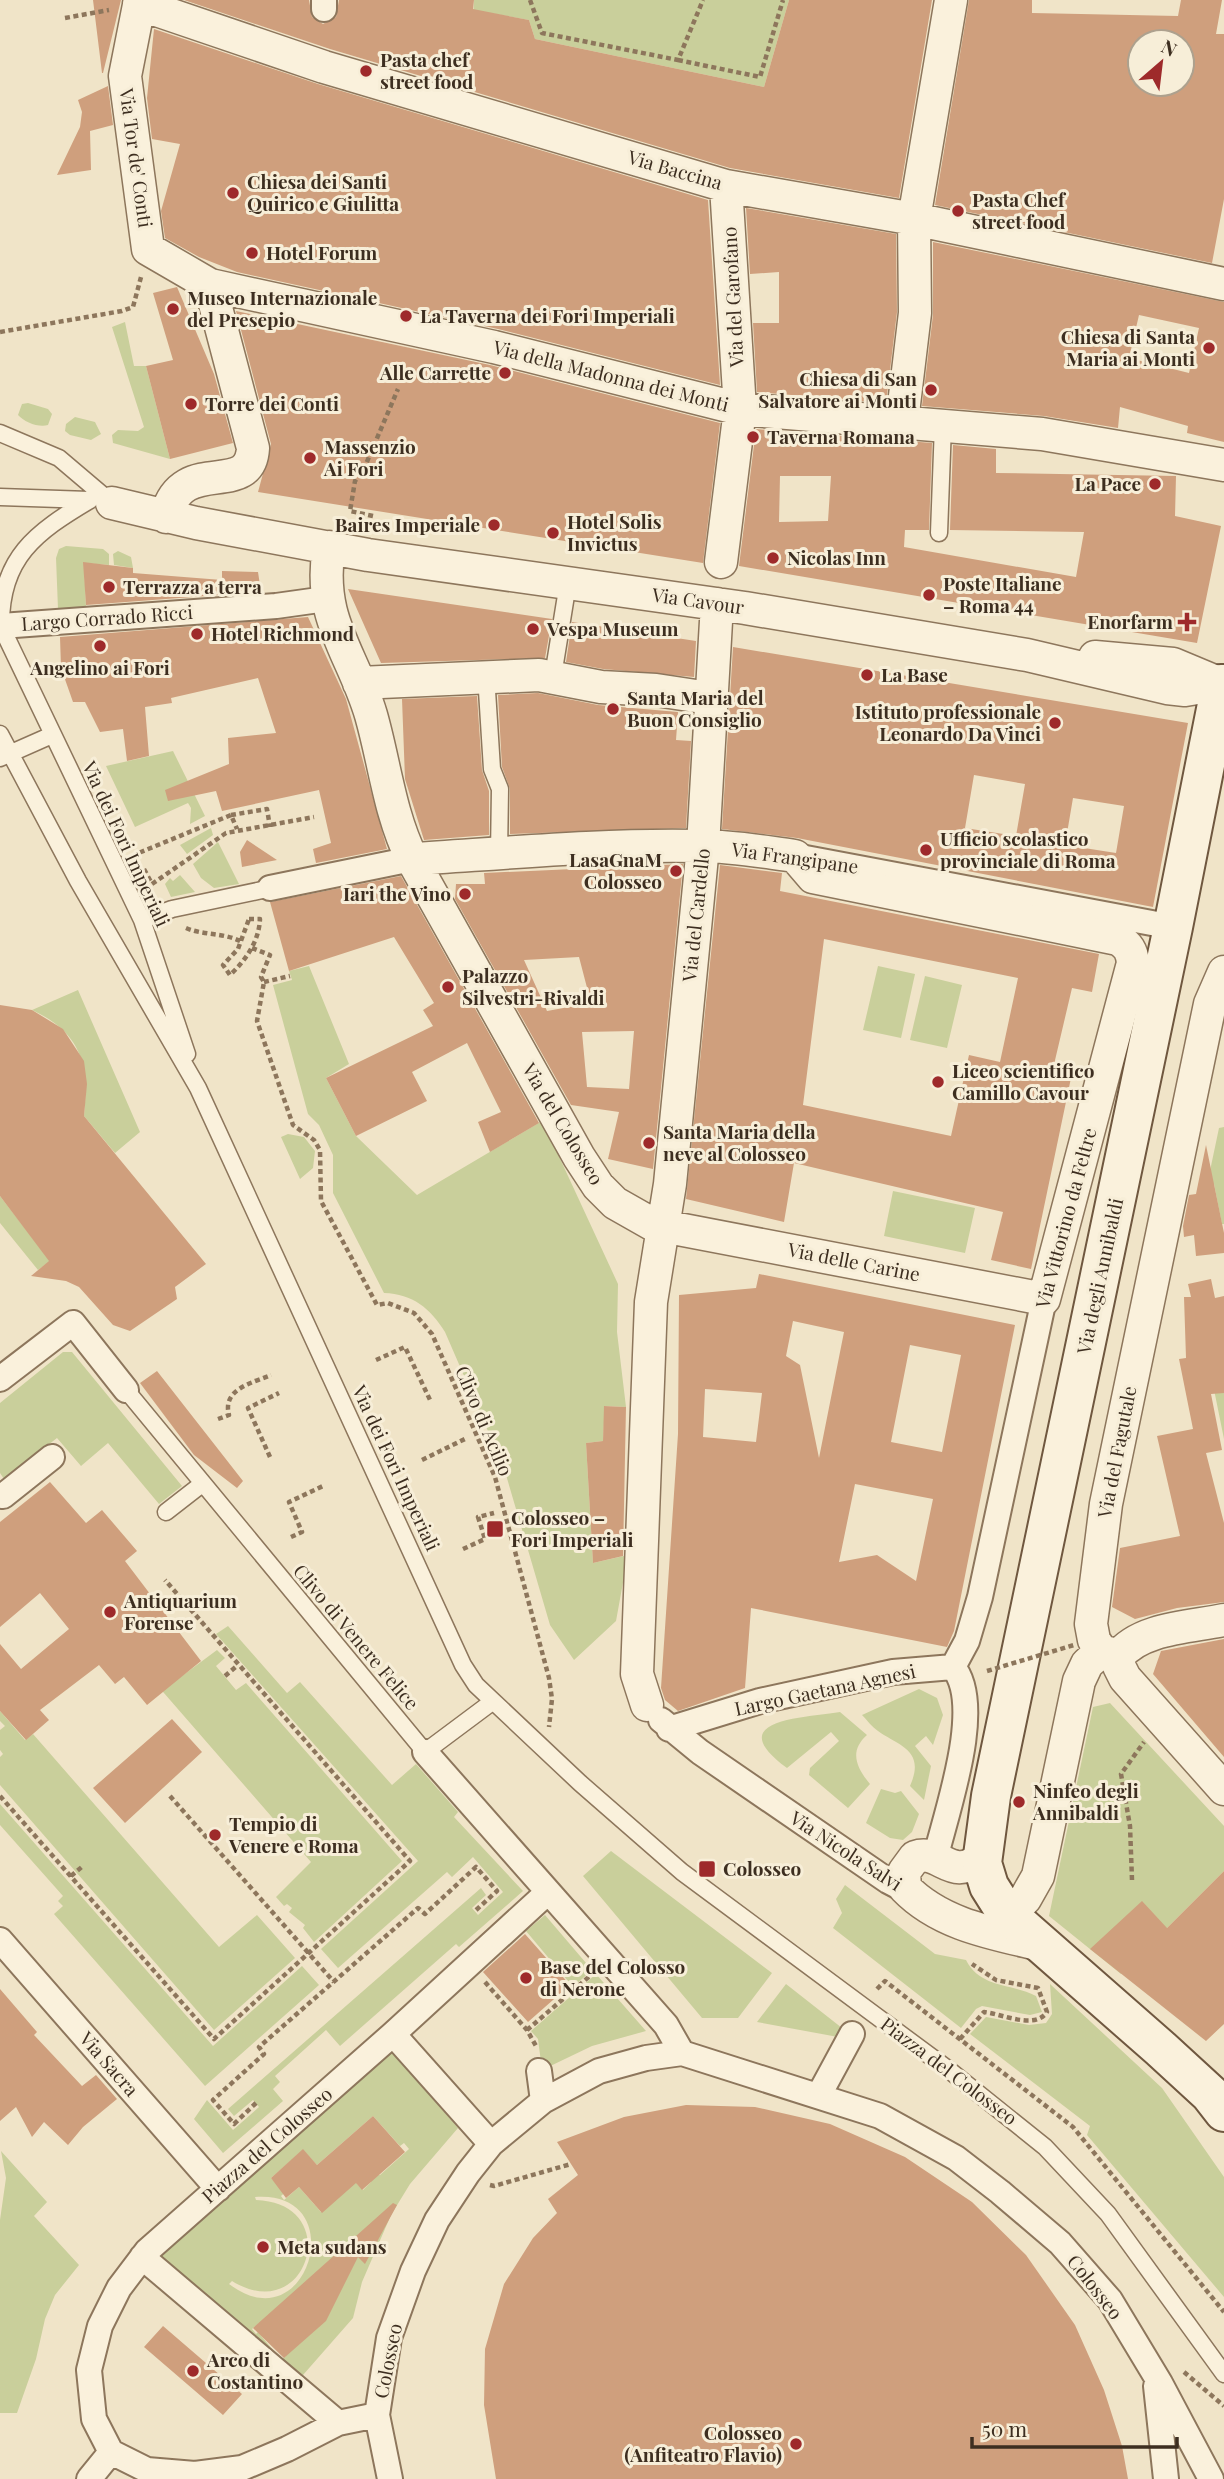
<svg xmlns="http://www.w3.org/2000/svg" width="1224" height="2479" font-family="'Playfair Display',serif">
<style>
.green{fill:#c9cf9b;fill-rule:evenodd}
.building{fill:#cf9f7d;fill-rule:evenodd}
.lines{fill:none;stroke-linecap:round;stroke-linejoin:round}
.service-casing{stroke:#8d765c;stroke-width:19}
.pedestrian-casing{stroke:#8d765c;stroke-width:28}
.minor-casing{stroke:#8d765c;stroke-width:35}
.secondary-casing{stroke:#6f573f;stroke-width:42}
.path{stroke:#8d765c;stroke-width:4.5;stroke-dasharray:5 3.5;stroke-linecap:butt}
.service{stroke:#faf1dc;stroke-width:16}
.pedestrian{stroke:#faf1dc;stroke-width:24}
.minor{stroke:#faf1dc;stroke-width:32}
.secondary{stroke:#faf1dc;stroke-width:38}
.path-bridge{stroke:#8d765c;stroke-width:4.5;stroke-dasharray:5 3.5;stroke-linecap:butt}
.poi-dot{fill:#9e2a2b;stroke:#f7eed8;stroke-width:2.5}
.labels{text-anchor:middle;stroke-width:6;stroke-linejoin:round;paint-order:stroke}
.poi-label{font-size:19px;font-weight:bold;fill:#3d2e20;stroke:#f7eed8;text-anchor:start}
.street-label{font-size:19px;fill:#3d2e20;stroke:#f7eed8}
</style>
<rect width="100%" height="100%" fill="#f0e4c8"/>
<path class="green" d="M474,0h315l-25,87 -229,-48 -6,-19 -39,-7 -17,7z
M125,322l9,44h12l24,93 -57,-16 -1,-8 6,-5 20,1 6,-4 -32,-100z
M28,403l20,6 4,5 -4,11c-9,3 -24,-3 -30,-10l4,-11z
M75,417l20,5 6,12 -10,6 -21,-5 -5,-4 1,-7z
M66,546l37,3 6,5v11l-25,-2 2,44 -28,2 -2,-51 3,-9z
M118,551l13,6 2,11 -19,-3 -1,-11z
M173,751l32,65 -15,8 1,-16 -3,-5 -53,24 -29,-61z
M211,828l2,7 -26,19 -7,-9z
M218,842l21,42 -25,4 -13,-10 -8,-14z
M180,875l15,17 -24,5 -6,-13 5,-6 3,3z
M309,966l40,98 -23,14 30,58 61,59 125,-74 -11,-25 87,188 -1,48 9,75 -21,-1 -2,35 -17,2 7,120 35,-8 -12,66 -42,39 -24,-35 -46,-157 -59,-136c-15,-24 -32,-38 -61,-39l-51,-100v-38l-14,-30 -11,-11 -35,-129 19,-5 -3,-9z
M878,966l37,8 -14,64 -38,-8z
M925,976l37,9 -15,63 -37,-8z
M78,990l62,142 -25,21 -31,-37c5,-51 -2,-83 -52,-106z
M1224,1127v97h-2l-8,-40 -7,1 12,-57z
M288,1134l16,3 11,14 -2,17 -13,11 -19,-42z
M893,1191l82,17 -10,45 -81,-17z
M0,1196l50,65 -12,9 -38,-47z
M1224,1347v92l-18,-89z
M63,1352h9l110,134 -23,18 -51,-61 -27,23 -24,-28 -53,41 -4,-6v-70z
M228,1626l59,67 13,-11 92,103 24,-21 42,48 -4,5 69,74 -64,56 -3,-3 -116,102 -14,-16 -51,46 5,6 -7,7 10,12 -60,52 -29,-34 13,-19 26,30 26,-23 -6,-7 -19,16 -6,-7 253,-221 5,7 -14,13 6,7 25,-23 -30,-35 -21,20 -5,-5 -109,96 -17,-19 97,-88 -202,-227z
M217,1650l8,8 -9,8 20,24 10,-7 156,178 -88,81 -11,-14 2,-3 -16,-13 3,-4 -5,-4 -3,2 -8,-9 35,-35 -154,-177 25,-9z
M919,1689l18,9 6,17 -10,30 -7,-9 -11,10 16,20 -7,34 -14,-14c16,-36 -11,-40 -32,-55 -6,-4 -11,-11 -16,-16z
M1110,1703l114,123v45l-103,103 -72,-58 44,-209z
M0,1711l25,29 8,-6 186,213 38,-32 38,43 -81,72 -214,-245v-28l3,-3 -3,-4v-20l5,-4 -5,-5z
M840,1712l27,23c-18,16 -11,32 3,49l-22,24 -39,-33 1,-7 29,-27 -8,-9 -44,36c-67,-49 17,-50 53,-56z
M881,1789l14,4 6,-2 18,23 -7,18 -9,8 -13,-2 -24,-15z
M0,1804l213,242 89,-80 17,19 -114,101 -151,-172 9,-8 -5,-5 5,-5 -63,-71z
M611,1851l161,122 -34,45h-36l-119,-142z
M845,1885l90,69 31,6c15,29 46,23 70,36l6,16 -12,3 -48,-9 -6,3 -15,19 -128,-100 9,-15 -6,-14z
M545,1915l47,55 -19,17 -47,-56z
M596,1974l50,57 -54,15 -50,24 -4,-31 -7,-8z
M786,1984l56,44 -4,9 -81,-15z
M1050,1984l112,104 62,89v120l-137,-162 3,-9 -120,-92 16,-17 43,8 17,-2 6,-9z
M390,2050l68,78 -48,56 -19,31 -29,67 -9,36 -57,65 -142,-123zM373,2116l27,30 4,-3 5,6 -29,26 -14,1 5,6 -8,8 -6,-6 2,-3 -36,-10 -2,41 -22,-25 -15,13 -3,-4 31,-27 -38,12 -3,-3 32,-28 14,15zM255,2197c98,-8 54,148 -26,87l3,-3c76,47 113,-78 24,-81zM259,2323l27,33 -5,4 -23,-28 -2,2 -4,-5z
M1,2151l46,51 -13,14 45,49 -24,30 -10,24 -9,40 -19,54h-17v-193l6,-42z"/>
<path class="building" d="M93,0h28l-18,73h-1z
M184,0h125l3,17 11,7 13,-7 3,-17h135l-1,9 56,11 6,19 229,48 25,-87h143l-33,198 -169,-30 -400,-119z
M969,0h63v13l146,3 3,-16h41l-6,34h8v165l-12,64 -277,-58zM1140,42h42v42h-42z
M154,29l164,55 390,116 12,185 -222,-56 -261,-57 -38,-15 -34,-19 -4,-27 19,-67 -28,-5 -5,-41z
M108,86l5,39 -23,6 1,39 -34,5 23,-48 2,-15 -4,-12z
M746,208l150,26 1,78 -11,91 -129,-11 -4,-69h26v-51l-29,2z
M933,242l291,60v140l-37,-9 1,-7 -68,-19 -2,21 -74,-12 -122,-10 11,-91zM1139,315l60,13 -10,45 -60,-15z
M177,287l37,87 19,69 -63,16 -24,-93 27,-6 -20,-67z
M236,311l254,54 230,58 -17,140 -445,-71 13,-48z
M756,429l176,14 -3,87h-24l-1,17 172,30 8,-45 -134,-2 3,-85 43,4v24l180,3 -1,40 46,10 -24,117 -458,-77zM780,476h51l-3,45 -49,1z
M83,562l50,6v5l89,7v-9l36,1 3,20 -175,13z
M348,589l204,30 -7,39 -164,5z
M308,617l38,82 41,150 -71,14 -3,-14 18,-6 -12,-53 -97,21 -6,-20 -48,10 -3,-11 64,-26 -1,-26 48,-5 -18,-55 -87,20 1,5 -27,4 4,49 -22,5 -4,-32 -23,3 -15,-30h-12l-12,-34 -1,-31z
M572,622l124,19 -2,36 -91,-8 -37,-7z
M733,647l455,76 -35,184 -356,-69 -75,-9zM974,775l51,9 -9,52 -51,-8zM1073,798l51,8 -8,47 -51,-8z
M538,693l60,12 80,7 -2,28 15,1 -5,87 -176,6v-45l-8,-22 -4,-72z
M477,696l5,74 7,21v44l-65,5 -19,-61 -3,-80z
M247,840l30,20 -35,7 -2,-15z
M683,864l-30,305 -45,-10 11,-47 -48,-7 -116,-206 1,-15h29l-1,-11zM579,957l12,46 -44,8 -23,-51zM634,1031l-5,58 -42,-2 -5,-55z
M720,865l62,8 -2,18 319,63 -7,38 -20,-4 -20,85 19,5 -40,191 -40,-9 12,-48 -209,-49 -10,59 -98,-23zM824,939l194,39 -18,84 -31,-7 -18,81 -148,-31z
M401,876l138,247 -49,29 -12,-30 23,-10 -34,-69 -55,29 15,29 -71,35 -30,-58 107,-52 -10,-16 11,-7 -40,-66 -105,34 -19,-69z
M0,1005l32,5 31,19 21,32 3,23 -3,32 122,148 -31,23 2,12 -47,32 -17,-6 -34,-38 -13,-6 -35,-5 18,-15 -49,-65z
M1206,1145l18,88v20l-28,3 -2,-21 -10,2 -1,-11 6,-31 7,-1z
M759,1274l256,51 -61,306 -7,16 -196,-39 -6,80 -67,23 -13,-11 -4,-12 17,-254 1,-139 77,-7zM793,1321l51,11 -25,126 -19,-93 -14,-9zM910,1345l51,10 -19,97 -51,-10zM705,1389l57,4 -6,49 -53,-5zM855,1484l78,15 -17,82 -39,-26 -38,7z
M1211,1279l4,19 9,-2v97l-13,1 11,56 -16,3 18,70v79l-47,6 -42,11 -23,-12 8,-59 60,-12 -23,-100 36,-7 -14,-70 7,-1 -2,-61h7l-3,-13z
M157,1371l86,110 -6,7 -43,-33 -54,-72z
M604,1406l22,1 -3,149 -30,7 -7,-120 17,-2z
M50,1482l36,41 16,-13 35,41 -12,10 76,100 -54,44 -23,-28 -9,7 -16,-19 -59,45 9,10 -23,20 -26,-29v-67l21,25 48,-40 -29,-36 -40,34v-105z
M1224,1639v118l-71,-83 8,-23z
M172,1719l30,33 -77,71 -32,-35z
M1224,1871v153l-18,17 -116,-92 52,-48 25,27z
M525,1934l45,51 -42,37 -45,-50z
M0,1989l37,43 -3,3 48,51 14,-11 21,24 -34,28 -15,18 -24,-23 -12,15 -16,-30 -16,14z
M686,2105l69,2 75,17 75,33 67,45 54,53 49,70 29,65 18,56 6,33h-632l-12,-74 1,-56 19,-65 29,-46 24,-25 -9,-14 30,-24 -21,-33 67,-25z
M373,2116l32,36 -43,38 -6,-7 -34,30 -23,-26 -13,11 -15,-20 32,-29 14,16z
M393,2203l4,2 -32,59 -7,-7 -32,64 -42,37 -31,-30z
M163,2326l79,68 -19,21 -79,-68z"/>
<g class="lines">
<g class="service-casing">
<path id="service" d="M0,433l59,25 53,45
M0,497l89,3
M939,533l4,-108
M0,624l142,296 45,134
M1,626c-1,-68 35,-94 89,-126
M486,675l6,94 8,20 -1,65
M553,676l15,-93
M0,734l78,147 120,207 265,577 13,20 104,98 102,89 267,198 96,77 63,67 116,160
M0,758l52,-23
M142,920l30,-11 95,-20
M126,1390l299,362 67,-50
M166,1512l36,-28"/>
</g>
<g class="pedestrian-casing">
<path id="pedestrian" d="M324,0v9
M1,626l275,-20 50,-7
M795,856l378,71
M270,888l142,-29
M0,1379l73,-56 53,67
M3,1496l49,-39
M953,1667l14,-26 13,-44 64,-298
M661,1720l39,32 188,129 19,10
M669,1729l91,-28 133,-29 60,-5c32,38 -7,146 -18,192
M425,1752l241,273 16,28
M0,1940l218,249
M393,2034l98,110
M539,2071l4,30
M819,2095l33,-61
M142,2257l196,166
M1156,2386l10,93
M377,2415l-39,8 -51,26 -45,19 -47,6 -48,-4 -36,-18 -17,-33 -5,-49 11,-44 19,-38 28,-37 246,-217 155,-142
M89,2479l22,-27
M390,2479l-13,-64 12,-77 24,-67 24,-51 31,-47 23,-29 52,-43 56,-30 47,-13 36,-5 198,63 76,42 44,34 60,51 50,57 50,83 51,96"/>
</g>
<g class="minor-casing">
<path id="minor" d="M140,0l-15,76 23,173 62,36 43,163c-3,53 -72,3 -87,69
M139,4l185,63 402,119 188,33 310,65
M210,285l284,62 246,62 302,25 182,31
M902,421l13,-108 -1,-94 37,-219
M112,503l84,20 172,32 377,53 282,47 140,33 18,2 36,-6
M329,547c-12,73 23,104 42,168 14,49 18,97 41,144l167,298 19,29 17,17 37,21 392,75 89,-336c-1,-12 -5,-18 -15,-24l-305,-62 -18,-21c-31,-4 -63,-10 -95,-10 -96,-2 -192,7 -288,13
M721,562l19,-153 -14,-223
M1095,657l78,7 48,20
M359,683l180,-8 62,12 55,3 53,8
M1119,1656l-18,-5 -7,-11 -3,-16 15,-120 104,-500 14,-32
M1119,1656v10l6,12 99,111
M1119,1656c21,-28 72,-29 105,-36
M647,1705l-10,-31 14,-372 19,-118 33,-338 14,-242
M982,1857c-31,27 -41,-9 -67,0l-11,15 1,16c35,36 86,45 133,56
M1006,1913l19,-14 13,-23 41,-195 8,-17 14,-13"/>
</g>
<g class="secondary-casing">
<path id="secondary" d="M1224,684h-3l-48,243 -182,869 -9,67 7,23 17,27 155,136 49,45 14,18"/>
</g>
<path class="path" d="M530,0l12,33 136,27 25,-60
M65,18l44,-8
M678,60l82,17 23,-77
M0,332l122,-21 11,-4 8,-30
M373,516l-23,-5 5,-30 8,-10 35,-82
M231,815l36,-6 3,18
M138,858l-2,-4 95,-39 6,14
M144,869l8,15 74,-51 88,-16
M249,919h11c-1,22 -14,41 -30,56l-7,-10 15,-16z
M186,928c19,8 37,4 56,14
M252,948l18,7 -9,22 3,5 -7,39 36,104 21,15 6,10 1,51 56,104 11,-2 26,10 18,21 63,143 54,201 3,21 -3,28
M264,982l26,-6
M376,1360l29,-13 26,55
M218,1419l11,-4c-7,-26 23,-32 42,-40
M270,1457l-22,-49 31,-15
M422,1460l45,-22
M291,1537l11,-5 -13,-30 34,-16
M463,1549l22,-10 -7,-22 16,-4
M225,1676l13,-11
M0,1796l214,243 196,-178 -245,-281
M170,1796l164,186
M71,1876l12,-10
M1132,1880l-2,-54 -9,-52 23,-32
M485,1982l42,48 9,16
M877,1989l8,-8 188,146 151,185
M527,2030l64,-55
M960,2039l24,-27c18,2 51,18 63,0l-9,-24 -42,-8 -24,-16
M256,2103l-22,21 -21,-24 51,-46 -5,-7 159,-139 7,6 51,-47 21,24 -22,20
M490,2185l4,1 77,-22
M1184,2372l40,34"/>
<use href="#service" class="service"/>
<use href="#pedestrian" class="pedestrian"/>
<use href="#minor" class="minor"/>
<use href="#secondary" class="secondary"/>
<path class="path-bridge" d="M987,1671l87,-26"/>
</g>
<g class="poi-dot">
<circle cx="366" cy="71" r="7"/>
<circle cx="233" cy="193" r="7"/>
<circle cx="958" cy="211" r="7"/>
<circle cx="252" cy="253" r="7"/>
<circle cx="173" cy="309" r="7"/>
<circle cx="406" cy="316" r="7"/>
<circle cx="1209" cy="348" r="7"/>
<circle cx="505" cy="373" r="7"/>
<circle cx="931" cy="390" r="7"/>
<circle cx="191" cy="404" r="7"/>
<circle cx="753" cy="437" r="7"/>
<circle cx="310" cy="458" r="7"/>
<circle cx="1155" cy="484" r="7"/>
<circle cx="494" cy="525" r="7"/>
<circle cx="553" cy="533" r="7"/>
<circle cx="773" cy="558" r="7"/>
<circle cx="109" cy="587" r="7"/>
<circle cx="929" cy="595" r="7"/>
<path d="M1183.5 611.5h7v7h7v7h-7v7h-7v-7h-7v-7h7z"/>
<circle cx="533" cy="629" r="7"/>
<circle cx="197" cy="634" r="7"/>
<circle cx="100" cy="646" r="7"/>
<circle cx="867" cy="675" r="7"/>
<circle cx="613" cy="709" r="7"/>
<circle cx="1055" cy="723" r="7"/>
<circle cx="926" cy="850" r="7"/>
<circle cx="676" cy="871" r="7"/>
<circle cx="465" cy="894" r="7"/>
<circle cx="448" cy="987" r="7"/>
<circle cx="938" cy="1082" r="7"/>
<circle cx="649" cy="1143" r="7"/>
<rect x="486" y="1520" width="18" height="18" rx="3.5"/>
<circle cx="110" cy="1612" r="7"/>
<circle cx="1019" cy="1802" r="7"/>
<circle cx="215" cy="1835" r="7"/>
<rect x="698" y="1860" width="18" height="18" rx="3.5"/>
<circle cx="526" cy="1978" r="7"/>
<circle cx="263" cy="2247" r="7"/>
<circle cx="193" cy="2371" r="7"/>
<circle cx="796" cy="2444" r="7"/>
</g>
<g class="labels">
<g class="poi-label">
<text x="380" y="67">Pasta chef<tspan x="380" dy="22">street food</tspan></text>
<text x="247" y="189">Chiesa dei Santi<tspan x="247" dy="22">Quirico e Giulitta</tspan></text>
<text x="972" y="207">Pasta Chef<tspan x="972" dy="22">street food</tspan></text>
<text x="266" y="260">Hotel Forum</text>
<text x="187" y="305">Museo Internazionale<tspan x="187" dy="22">del Presepio</tspan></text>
<text x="420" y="323">La Taverna dei Fori Imperiali</text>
<text x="1195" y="344" text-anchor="end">Chiesa di Santa<tspan x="1195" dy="22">Maria ai Monti</tspan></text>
<text x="491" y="380" text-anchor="end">Alle Carrette</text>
<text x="917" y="386" text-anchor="end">Chiesa di San<tspan x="917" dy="22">Salvatore ai Monti</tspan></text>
<text x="205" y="411">Torre dei Conti</text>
<text x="767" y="444">Taverna Romana</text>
<text x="324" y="454">Massenzio<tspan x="324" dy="22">Ai Fori</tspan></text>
<text x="1141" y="491" text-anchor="end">La Pace</text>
<text x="567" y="529">Hotel Solis<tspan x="567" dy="22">Invictus</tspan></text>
<text x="480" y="532" text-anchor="end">Baires Imperiale</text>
<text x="787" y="565">Nicolas Inn</text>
<text x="943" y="591">Poste Italiane<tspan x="943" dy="22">– Roma 44</tspan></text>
<text x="123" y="594">Terrazza a terra</text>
<text x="1173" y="629" text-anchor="end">Enorfarm</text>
<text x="547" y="636">Vespa Museum</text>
<text x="211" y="641">Hotel Richmond</text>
<text x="100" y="675" text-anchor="middle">Angelino ai Fori</text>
<text x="881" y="682">La Base</text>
<text x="627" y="705">Santa Maria del<tspan x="627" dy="22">Buon Consiglio</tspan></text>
<text x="1041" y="719" text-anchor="end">Istituto professionale<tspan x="1041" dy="22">Leonardo Da Vinci</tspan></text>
<text x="940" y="846">Ufficio scolastico<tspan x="940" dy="22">provinciale di Roma</tspan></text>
<text x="662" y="867" text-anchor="end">LasaGnaM<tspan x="662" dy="22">Colosseo</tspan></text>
<text x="451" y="901" text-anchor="end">Iari the Vino</text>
<text x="462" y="983">Palazzo<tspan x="462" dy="22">Silvestri-Rivaldi</tspan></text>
<text x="952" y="1078">Liceo scientifico<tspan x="952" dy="22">Camillo Cavour</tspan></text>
<text x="663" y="1139">Santa Maria della<tspan x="663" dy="22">neve al Colosseo</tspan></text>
<text x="511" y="1525">Colosseo –<tspan x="511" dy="22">Fori Imperiali</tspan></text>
<text x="124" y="1608">Antiquarium<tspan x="124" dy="22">Forense</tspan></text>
<text x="1033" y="1798">Ninfeo degli<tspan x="1033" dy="22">Annibaldi</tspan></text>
<text x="229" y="1831">Tempio di<tspan x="229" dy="22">Venere e Roma</tspan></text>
<text x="723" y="1876">Colosseo</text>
<text x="540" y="1974">Base del Colosso<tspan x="540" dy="22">di Nerone</tspan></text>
<text x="277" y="2254">Meta sudans</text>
<text x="207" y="2367">Arco di<tspan x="207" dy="22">Costantino</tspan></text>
<text x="782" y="2440" text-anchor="end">Colosseo<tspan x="782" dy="22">(Anfiteatro Flavio)</tspan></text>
</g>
<g class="street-label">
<text transform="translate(136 158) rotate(82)" y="7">Via Tor de' Conti</text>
<text transform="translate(675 170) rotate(16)" y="7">Via Baccina</text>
<text transform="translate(733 297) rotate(-93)" y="7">Via del Garofano</text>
<text transform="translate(611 376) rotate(14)" y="7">Via della Madonna dei Monti</text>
<text transform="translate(698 601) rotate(8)" y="7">Via Cavour</text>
<text transform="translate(107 618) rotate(-4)" y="7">Largo Corrado Ricci</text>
<text transform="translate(126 844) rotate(65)" y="7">Via dei Fori Imperiali</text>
<text transform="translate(795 858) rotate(8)" y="7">Via Frangipane</text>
<text transform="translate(696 915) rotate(-84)" y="7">Via del Cardello</text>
<text transform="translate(563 1124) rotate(59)" y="7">Via del Colosseo</text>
<text transform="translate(1066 1218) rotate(-75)" y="7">Via Vittorino da Feltre</text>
<text transform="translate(854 1262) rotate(11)" y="7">Via delle Carine</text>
<text transform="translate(1100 1276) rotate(-78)" y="7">Via degli Annibaldi</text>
<text transform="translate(484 1421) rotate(67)" y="7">Clivo di Acilio</text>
<text transform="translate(1117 1452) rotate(-79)" y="7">Via del Fagutale</text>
<text transform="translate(396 1468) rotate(65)" y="7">Via dei Fori Imperiali</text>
<text transform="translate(356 1637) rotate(50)" y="7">Clivo di Venere Felice</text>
<text transform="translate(825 1690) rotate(-12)" y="7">Largo Gaetana Agnesi</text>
<text transform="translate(846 1851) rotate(33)" y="7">Via Nicola Salvi</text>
<text transform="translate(109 2064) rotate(49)" y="7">Via Sacra</text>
<text transform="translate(949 2071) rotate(37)" y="7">Piazza del Colosseo</text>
<text transform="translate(267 2145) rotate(-41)" y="7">Piazza del Colosseo</text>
<text transform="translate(1095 2287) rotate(52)" y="7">Colosseo</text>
<text transform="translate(388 2361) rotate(-79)" y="7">Colosseo</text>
</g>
</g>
<g transform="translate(1161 63) rotate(28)"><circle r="33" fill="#f7eed8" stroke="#ada18e" stroke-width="2"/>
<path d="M0-5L12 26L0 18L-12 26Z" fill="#9e2a2b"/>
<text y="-10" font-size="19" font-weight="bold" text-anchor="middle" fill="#3d2e20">N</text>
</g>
<path d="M972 2437v10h205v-10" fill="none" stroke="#3d2e20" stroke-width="3.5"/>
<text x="982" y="2437" font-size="21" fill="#3d2e20" stroke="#f7eed8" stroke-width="5" paint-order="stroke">50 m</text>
</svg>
